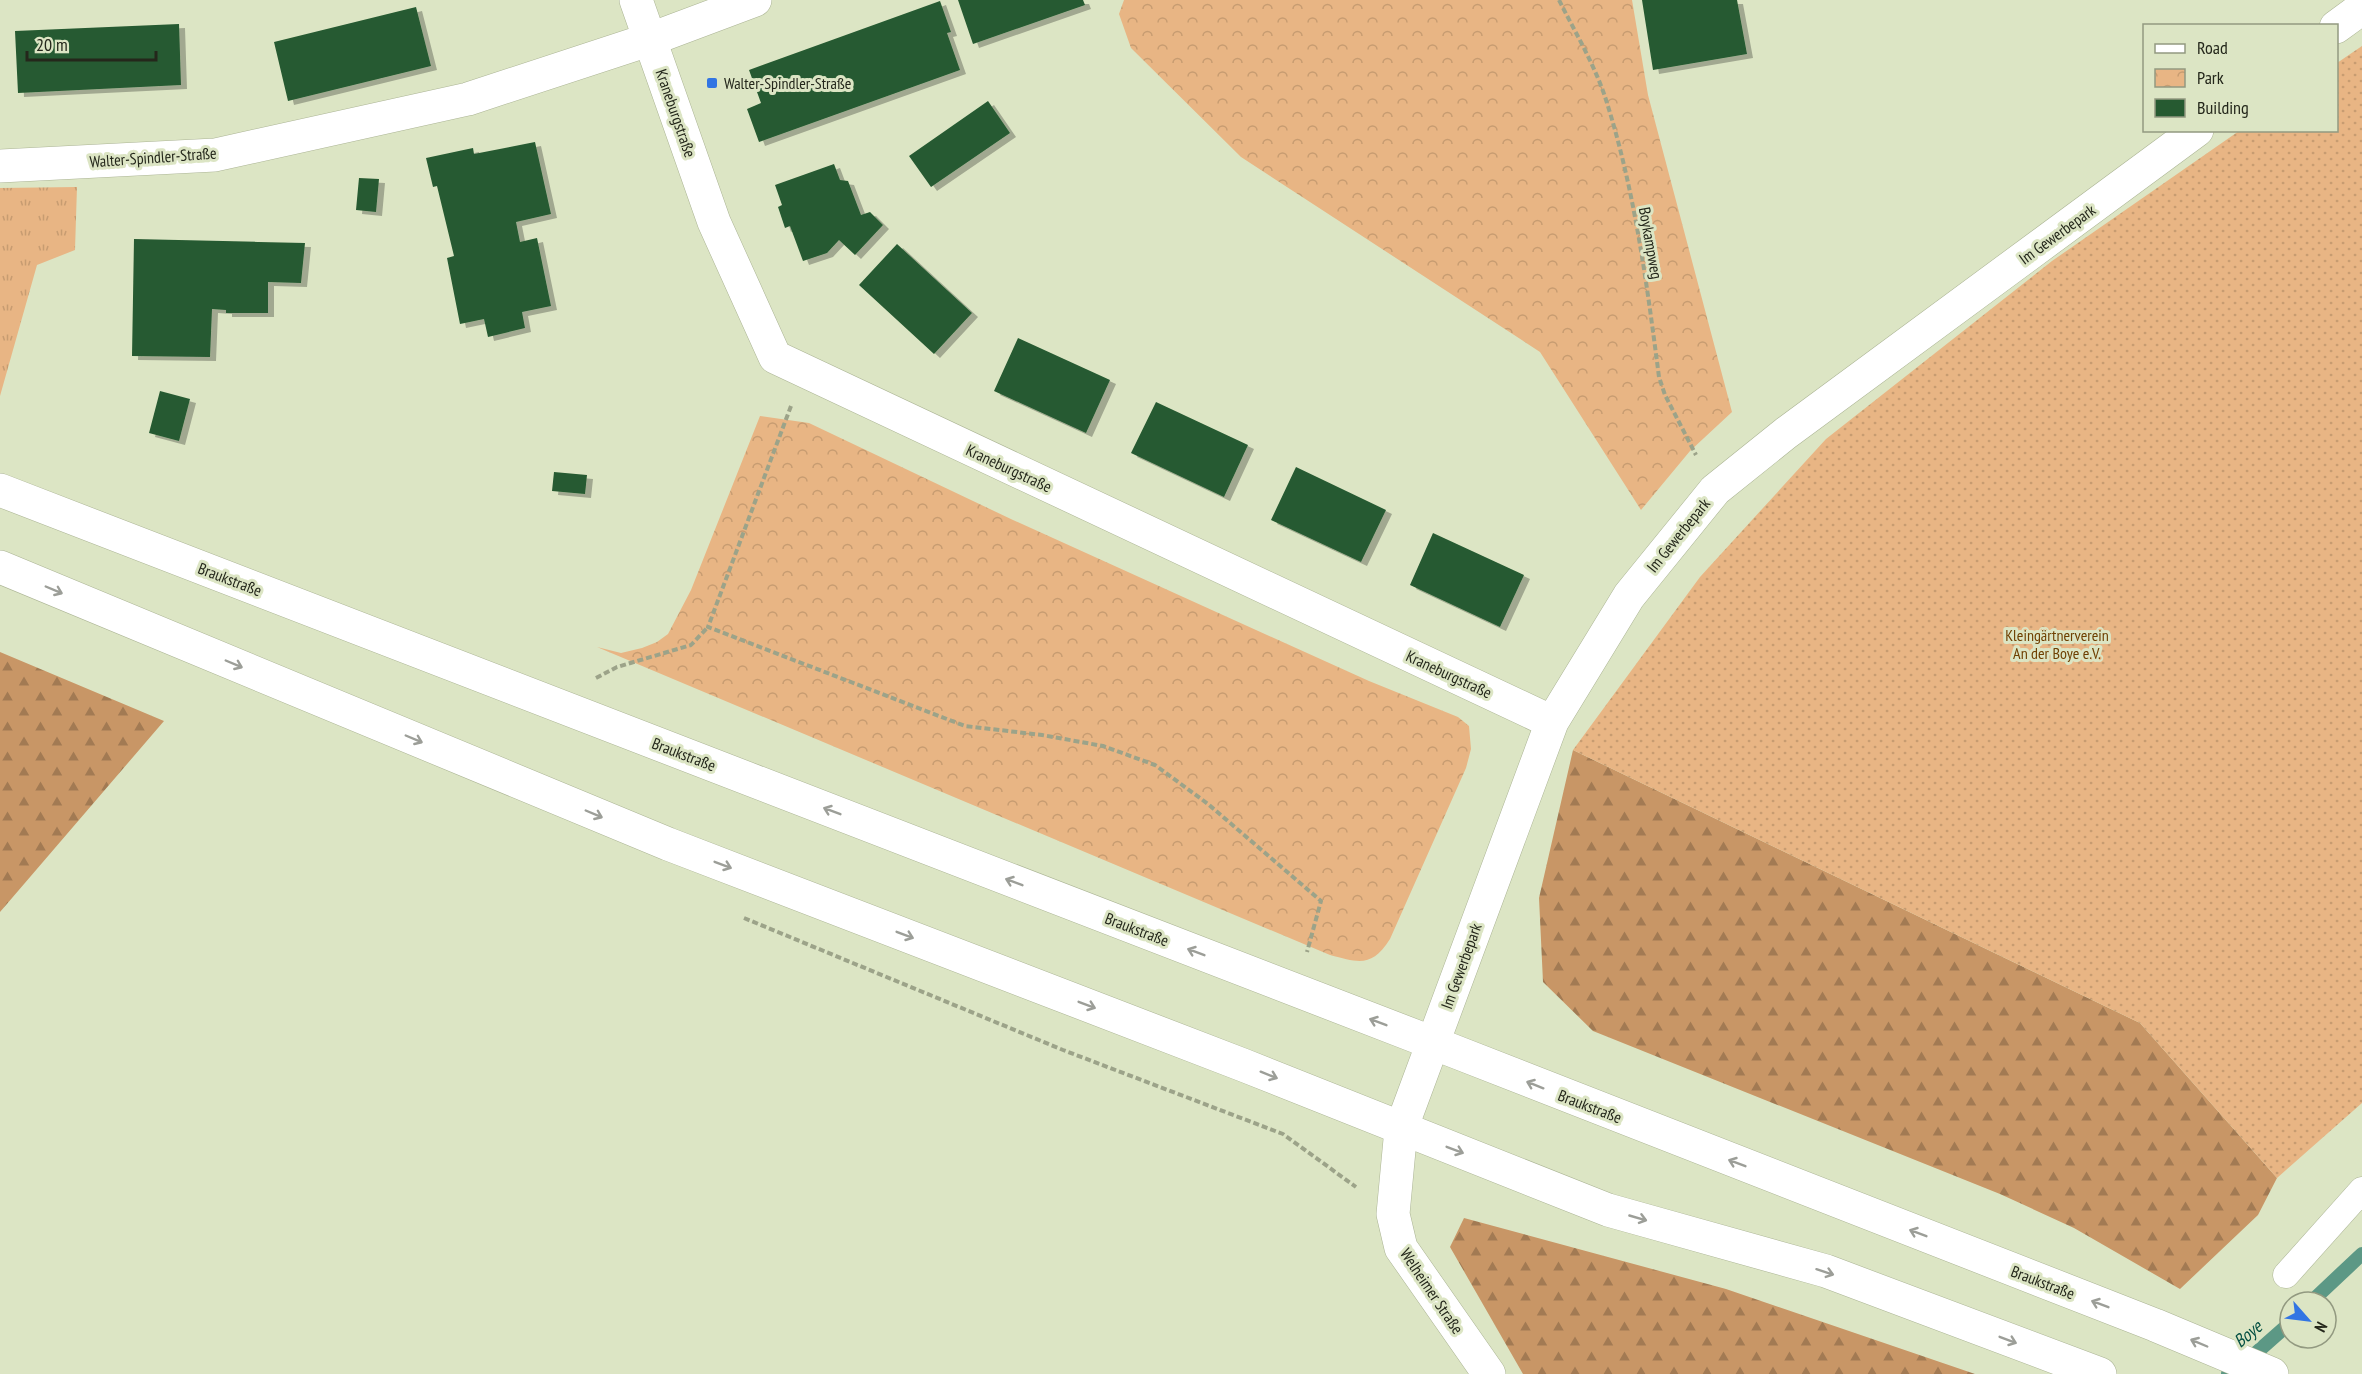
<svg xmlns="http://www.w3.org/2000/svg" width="2362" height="1374" font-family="'PT Sans Narrow',sans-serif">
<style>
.grass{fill:url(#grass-tufts)}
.forest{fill:url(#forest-firs)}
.park{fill:url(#park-crowns)}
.garden{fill:url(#garden-dots)}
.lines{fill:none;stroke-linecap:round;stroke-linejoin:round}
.stream{stroke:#5c9885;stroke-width:14}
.building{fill:#265a31;filter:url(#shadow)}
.service-casing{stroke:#abb494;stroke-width:27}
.minor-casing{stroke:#abb494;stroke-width:34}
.tertiary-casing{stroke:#abb494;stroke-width:34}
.primary-casing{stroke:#abb494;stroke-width:34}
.path{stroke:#9ca389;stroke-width:4;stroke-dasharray:6 3;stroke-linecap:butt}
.service{stroke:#fff;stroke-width:26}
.minor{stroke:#fff;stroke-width:33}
.tertiary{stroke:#fff;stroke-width:33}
.primary{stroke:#fff;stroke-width:33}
.oneway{stroke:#9c9e98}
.poi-dot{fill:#3275e3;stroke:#dce5c4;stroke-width:2}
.labels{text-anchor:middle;stroke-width:6;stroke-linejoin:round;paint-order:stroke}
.poi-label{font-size:16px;fill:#24271b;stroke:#dce5c4;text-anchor:start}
.street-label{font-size:16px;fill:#24271b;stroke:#dce5c4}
.park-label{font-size:16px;fill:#6e3f00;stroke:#dce5c4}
.water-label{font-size:18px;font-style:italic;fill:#004e40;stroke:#dce5c4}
</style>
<defs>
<pattern id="grass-tufts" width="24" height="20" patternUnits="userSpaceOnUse" patternTransform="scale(1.5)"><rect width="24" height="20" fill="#e8b584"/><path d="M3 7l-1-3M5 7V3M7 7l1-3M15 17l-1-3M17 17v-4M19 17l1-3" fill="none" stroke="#c79c71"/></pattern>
<pattern id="forest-firs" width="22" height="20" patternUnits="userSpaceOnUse" patternTransform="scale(1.5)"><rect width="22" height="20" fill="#c89666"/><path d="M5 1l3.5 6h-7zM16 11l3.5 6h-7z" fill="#a27a53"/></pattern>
<pattern id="park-crowns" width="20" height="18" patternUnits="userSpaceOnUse" patternTransform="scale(1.5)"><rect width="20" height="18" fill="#e8b584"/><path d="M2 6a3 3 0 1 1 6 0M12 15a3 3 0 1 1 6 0" fill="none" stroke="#c79c71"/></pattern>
<pattern id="garden-dots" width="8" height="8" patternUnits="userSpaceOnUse" patternTransform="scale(1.5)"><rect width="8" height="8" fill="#e8b584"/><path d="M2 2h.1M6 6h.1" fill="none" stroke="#c79c71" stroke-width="1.8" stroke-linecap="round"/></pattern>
<filter id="shadow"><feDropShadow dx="6" dy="4" stdDeviation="0" flood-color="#0004"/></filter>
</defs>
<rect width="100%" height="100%" fill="#dce5c4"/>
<path class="grass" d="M77,187l-2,63 -38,15 -37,131v-208z"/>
<path class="forest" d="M0,652l164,69 -164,191z
M1573,750l567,273 137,155 -19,37 -78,74 -106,-61 -74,-34 -407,-163 -50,-49 -4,-84z
M1464,1218l262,71 249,85h-452l-73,-127z"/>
<path class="park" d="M1124,0h508l16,95 84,317 -42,39 -49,59 -101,-158 -299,-195 -110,-109 -12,-34z
M760,416l49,7 204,97 356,161 89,36 11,9 2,23 -5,19 -76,171c-18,28 -30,24 -60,16l-733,-308 24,6 21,-5 15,-6 11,-8 23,-44z"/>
<path class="garden" d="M2362,46v1057l-85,75 -137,-155 -567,-273 127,-173 126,-138 226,-178 187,-130 97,-1 1,-67z"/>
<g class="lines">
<path class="stream" d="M2311,1302l51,-48
M2228,1374l28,-21 34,-30"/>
</g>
<path class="building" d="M958,0h125l2,5 -112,39z
M1642,0h95l10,54 -94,16z
M940,1l11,31 -4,1 13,37 -201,72 -12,-33 14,-6 -12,-33z
M416,7l15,59 -143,35 -14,-59z
M179,24l2,61 -163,8 -3,-62z
M988,101l22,32 -79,54 -22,-31z
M535,142l16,72 -35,8 4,20 17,-4 14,68 -29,6 3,16 -37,9 -4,-18 -24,5 -13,-66 7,-2 -17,-70 -4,1 -7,-29 47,-10 1,6z
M834,164l6,16 8,1 13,34 9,-3 13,13 -28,30 -16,-15 -12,13 -24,8 -13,-35 -5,2 -7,-21 4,-2 -7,-20z
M359,178l20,1 -3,33 -20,-2z
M134,239l171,4 -4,40 -33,-1v31h-42v-3l-14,-1 -2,48 -78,-1z
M897,244l75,69 -38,41 -75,-69z
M1018,338l92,42 -24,53 -92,-42z
M160,391l30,8 -11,42 -30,-8z
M1156,402l92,43 -24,52 -93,-44z
M1296,467l90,43 -25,52 -90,-42z
M554,472l33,3 -2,19 -33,-3z
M1433,533l91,42 -24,52 -90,-42z"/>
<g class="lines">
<g class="service-casing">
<path id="service" d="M2286,1275l76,-85"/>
</g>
<g class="minor-casing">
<path id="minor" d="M0,166l215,-11 253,-56 183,-60 104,-39
M1401,1129l-8,85 8,34 88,126"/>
</g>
<g class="tertiary-casing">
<path id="tertiary" d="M636,0l78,222 61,135 777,365
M2336,27l26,-19
M1401,1129l151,-407 77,-126 86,-106 71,-57 411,-303"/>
</g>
<g class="primary-casing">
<path id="primary" d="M0,490l1433,553 722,282 117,49
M0,567l668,277 575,221 365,145 218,61 274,103"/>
</g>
<path class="path" d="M1559,0c17,34 37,67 48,103 28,89 40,182 52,274l6,18 31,60
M791,406l-83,221 257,99 77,9 61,11 52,19 53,39 113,97 -14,51
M596,678l21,-11 74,-22 17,-18
M744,918l319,132 220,84 73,53"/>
<use href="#service" class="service"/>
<use href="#minor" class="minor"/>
<use href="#tertiary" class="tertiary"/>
<use href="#primary" class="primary"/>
</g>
<defs><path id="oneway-shaft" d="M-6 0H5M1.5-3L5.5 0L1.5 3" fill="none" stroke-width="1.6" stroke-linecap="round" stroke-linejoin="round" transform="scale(1.5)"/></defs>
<g class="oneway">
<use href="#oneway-shaft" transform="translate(54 590) rotate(23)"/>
<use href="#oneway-shaft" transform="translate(234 664) rotate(23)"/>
<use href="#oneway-shaft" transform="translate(414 739) rotate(23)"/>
<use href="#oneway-shaft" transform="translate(832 811) rotate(-159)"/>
<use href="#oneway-shaft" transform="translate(594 814) rotate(23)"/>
<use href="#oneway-shaft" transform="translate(723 865) rotate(21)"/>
<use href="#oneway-shaft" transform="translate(1014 882) rotate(-159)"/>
<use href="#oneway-shaft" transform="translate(905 935) rotate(21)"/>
<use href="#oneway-shaft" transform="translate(1196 952) rotate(-159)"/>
<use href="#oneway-shaft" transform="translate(1087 1005) rotate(21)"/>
<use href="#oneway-shaft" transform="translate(1378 1022) rotate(-159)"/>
<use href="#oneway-shaft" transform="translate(1269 1075) rotate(22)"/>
<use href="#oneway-shaft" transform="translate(1535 1085) rotate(-158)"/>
<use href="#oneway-shaft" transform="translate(1455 1150) rotate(21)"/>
<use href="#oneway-shaft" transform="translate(1737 1163) rotate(-159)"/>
<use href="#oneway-shaft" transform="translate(1638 1218) rotate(16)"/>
<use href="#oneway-shaft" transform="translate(1918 1233) rotate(-159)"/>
<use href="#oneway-shaft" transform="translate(1825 1272) rotate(18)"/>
<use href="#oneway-shaft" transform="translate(2100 1304) rotate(-159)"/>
<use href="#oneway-shaft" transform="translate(2008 1340) rotate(21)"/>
<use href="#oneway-shaft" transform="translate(2199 1343) rotate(-157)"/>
</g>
<rect class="poi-dot" x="706" y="77" width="12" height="12" rx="3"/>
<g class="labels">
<g class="poi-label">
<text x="724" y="89">Walter-Spindler-Straße</text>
</g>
<g class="street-label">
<text transform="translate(676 113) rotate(71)" y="6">Kraneburgstraße</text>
<text transform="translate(153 157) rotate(-4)" y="6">Walter-Spindler-Straße</text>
<text transform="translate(2057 234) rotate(-36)" y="6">Im Gewerbepark</text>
<text transform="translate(1651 243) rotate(80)" y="6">Boykampweg</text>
<text transform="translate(1009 468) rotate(25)" y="6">Kraneburgstraße</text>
<text transform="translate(1678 535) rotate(-51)" y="6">Im Gewerbepark</text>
<text transform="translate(230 579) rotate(21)" y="6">Braukstraße</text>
<text transform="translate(1449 674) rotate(25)" y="6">Kraneburgstraße</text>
<text transform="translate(684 754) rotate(21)" y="6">Braukstraße</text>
<text transform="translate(1137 929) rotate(21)" y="6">Braukstraße</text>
<text transform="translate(1461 966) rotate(-70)" y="6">Im Gewerbepark</text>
<text transform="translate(1590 1106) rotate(21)" y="6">Braukstraße</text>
<text transform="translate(2043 1282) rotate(21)" y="6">Braukstraße</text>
<text transform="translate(1432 1291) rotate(56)" y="6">Welheimer Straße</text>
</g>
<g class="park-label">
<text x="2057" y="641">Kleingärtnerverein<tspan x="2057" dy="18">An der Boye e.V.</tspan></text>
</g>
<g class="water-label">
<text transform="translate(2248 1334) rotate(-40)" y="6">Boye</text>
</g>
</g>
<rect x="2143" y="24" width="195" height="108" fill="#dce5c4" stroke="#929980" stroke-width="1.5"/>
<rect x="2155" y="44" width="30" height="9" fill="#ffffff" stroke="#929980" stroke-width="1.5"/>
<text x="2197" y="54" font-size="18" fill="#24271b">Road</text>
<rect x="2155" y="69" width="30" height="18" fill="url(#park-crowns)" stroke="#929980" stroke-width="1.5"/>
<text x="2197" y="84" font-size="18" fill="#24271b">Park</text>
<rect x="2155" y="99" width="30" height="18" fill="#265a31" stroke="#929980" stroke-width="1.5"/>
<text x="2197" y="114" font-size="18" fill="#24271b">Building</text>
<g transform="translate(2308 1320) rotate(118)"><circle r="28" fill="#dce5c4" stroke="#929980" stroke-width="1.5"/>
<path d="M0-4.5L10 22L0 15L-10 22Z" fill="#3275e3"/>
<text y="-9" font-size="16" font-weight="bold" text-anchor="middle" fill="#24271b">N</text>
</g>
<path d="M27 51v9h129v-9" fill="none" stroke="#24271b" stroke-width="3"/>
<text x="36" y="51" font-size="18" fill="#24271b" stroke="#dce5c4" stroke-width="4.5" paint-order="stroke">20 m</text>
</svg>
